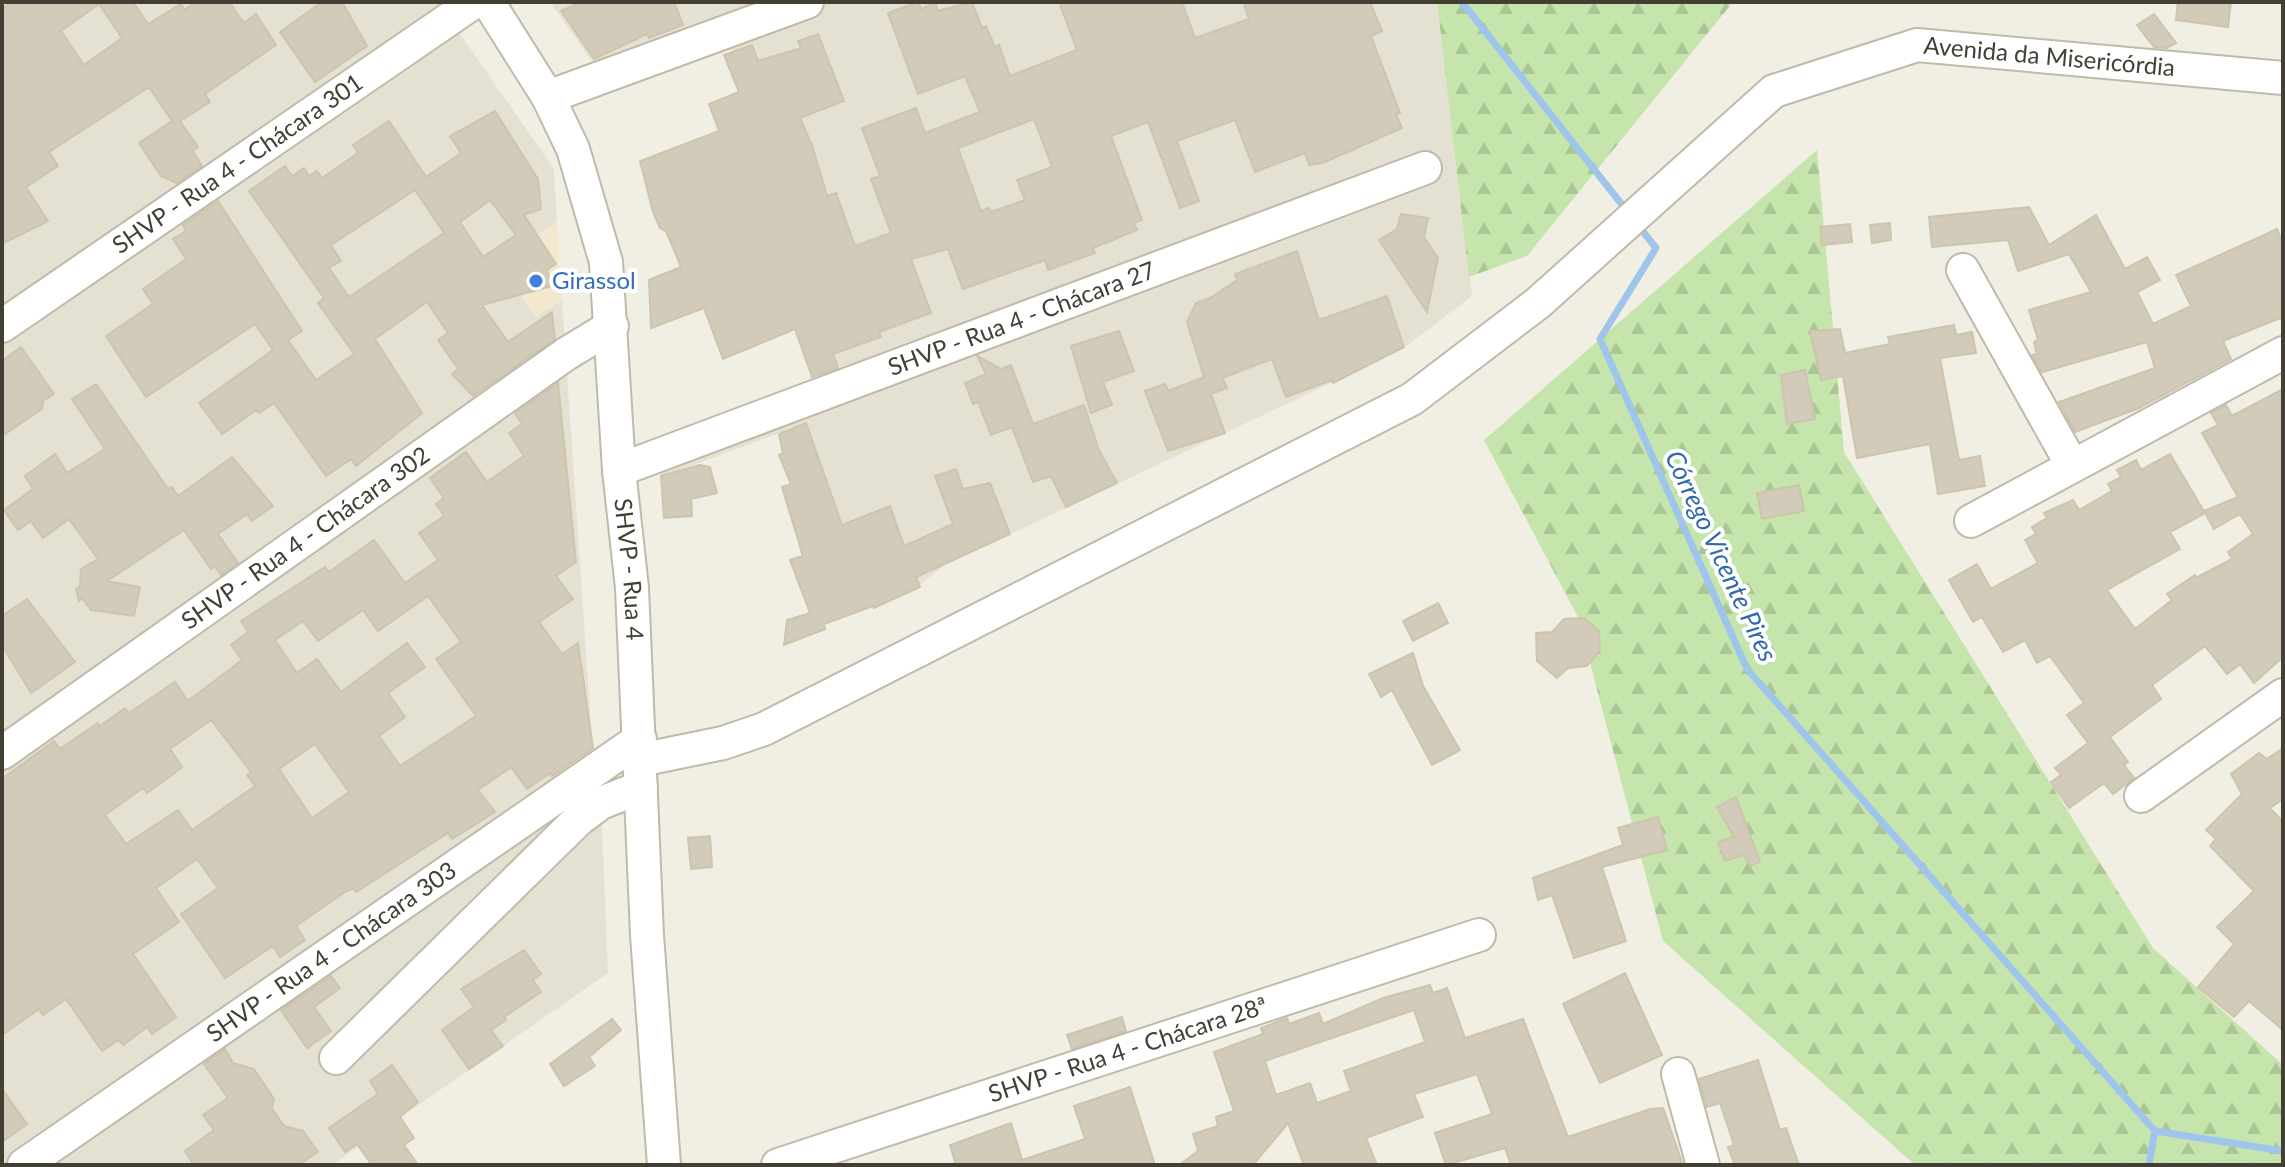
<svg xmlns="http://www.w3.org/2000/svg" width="2285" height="1167" font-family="Lato,sans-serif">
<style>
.residential{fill:#e5e1d2}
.commercial{fill:#f3e8ce}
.forest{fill:url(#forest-firs)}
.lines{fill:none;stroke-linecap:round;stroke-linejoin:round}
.stream{stroke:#a0c5ed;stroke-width:7}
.building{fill:#d2cbb9;stroke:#cdc4ad;stroke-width:2;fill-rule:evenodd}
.minor-casing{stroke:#bfbaa9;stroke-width:36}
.minor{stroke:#fff;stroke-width:32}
.shop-dot{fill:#3f7fe0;stroke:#fff;stroke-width:3}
.labels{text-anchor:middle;stroke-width:8;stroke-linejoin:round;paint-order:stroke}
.street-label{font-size:24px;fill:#433f34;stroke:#fff}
.shop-label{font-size:24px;fill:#366cbe;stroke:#fff;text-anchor:start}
.water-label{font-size:26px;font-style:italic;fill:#3169ab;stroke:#fff}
</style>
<defs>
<pattern id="forest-firs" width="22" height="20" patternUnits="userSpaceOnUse" patternTransform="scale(2)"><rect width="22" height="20" fill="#c5e5ad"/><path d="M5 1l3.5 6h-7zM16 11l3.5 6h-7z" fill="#aac695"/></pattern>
</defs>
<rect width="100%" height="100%" fill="#f1efe3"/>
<path class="residential" d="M2,2h436l116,167 3,52 -58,41 37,55 26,-17 32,470 7,33 7,170 -276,192h-330z
M550,2h887l35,294 -71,54 -456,215 -28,22 -44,22 -67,-186 -145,54 -3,-36 183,-69 -67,-159 -43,-167 -118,46z"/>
<path class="commercial" d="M557,221l5,79 -25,17 -38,-55z"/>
<path class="forest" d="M1437,2h296l-206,254 -58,21z
M1817,150l27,302 309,496 130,117v100h-368l-252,-224 -85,-324 -94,-177z"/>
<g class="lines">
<path class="stream" d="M1462,2l165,209
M1637,224l19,24 -56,91 147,330 408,462 -6,34
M2154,1136l1,-5 128,20"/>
</g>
<path class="building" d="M12,2h121l15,22 33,-20 3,6 12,-8h33l15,21 12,-9 20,31 -71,49 5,8 -30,19 18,26 -5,4 9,15 -25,17 -16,-7 -22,-33 33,-22 -23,-34 -100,65 9,14 -32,21 22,34 -46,23v-235zM99,4l23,34 -38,27 -23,-34z
M322,2h20l25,44 -52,36 -35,-50z
M581,2h93l9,23 -34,13 -2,-4 -53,25 -33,-48z
M918,2l3,7 14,-6 3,8 34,-9 10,26 4,-2 9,21 4,-2 11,31 67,-26 -18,-48h123l13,36 54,-19 -6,-17h127l12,29 -11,5 29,77 -4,1 6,14 -79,35 -14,2 -4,-12 -50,19 -20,-52 -58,21 22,60 -19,7 -32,-86 -37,14 31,84 -8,3 3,7 -44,18 2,5 -47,17 -3,-10 -82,29 -15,-40 -37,10 20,54 -52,19 2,5 -48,17 5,14 -26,9 -17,-48 -72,30 -19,-51 -53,20 -2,-48 32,-13 -15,-36 -6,-3 -7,-16 -13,-51 79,-30 -10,-27 30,-12 -15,-37 28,-10 6,16 43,-13 -3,-7 20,-7 26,67 -44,17 12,27 15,51 9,-3 19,53 36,-13 -20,-54 9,-3 -18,-48 54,-20 9,25 55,-21 -15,-36 -47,18 -30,-81zM1034,119l18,48 -35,13 8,20 -34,12 -2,-4 -8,3 -23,-63z
M2178,2h53l-3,25 -52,-7z
M2154,14l22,29 -9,5 -13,-1 -17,-22z
M495,111l43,68 3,30 -17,6 32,49 -9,6 5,16 -70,19 26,37 44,-30 3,27 -82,57 -21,-22 6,-5 -20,-29 10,-7 -21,-31 -52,37 47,74 -66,53 -5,-7 -25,17 -52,-73 -15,10 -3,-3 -34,24 -23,-31 74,-53 -18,-26 -109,73 -40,-61 47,-32 -10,-15 43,-30 -13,-20 13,-8 -3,-6 35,-24 84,130 -14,9 28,40 38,-26 -36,-51 6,-5 -75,-107 36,-25 7,10 12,-8 5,8 8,-5 5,7 36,-25 -5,-8 36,-24 37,56 35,-24 -11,-17zM415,190l29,43 -95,64 -20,-29 12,-7 -10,-16zM490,200l26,35 -33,22 -23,-35z
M2029,207l20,38 47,-30 29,54 22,-12 13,23 -23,12 16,32 38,-18 -15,-31 101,-46 6,15v73l-60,24 8,18 -92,49 -64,24 -16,-30 96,-34 -8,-26 -105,30 -10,-17 5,-1 -3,-12 4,-2 -9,-30 62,-18 -22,-38 -51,17 -10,-31 -76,7 -3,-30z
M1401,214l27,4 -4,19 14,21 -11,54 -48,-72 18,-11z
M1890,223l1,17 -19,3 -2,-18z
M1850,224l2,18 -30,3 -2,-18z
M1297,251l22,69 68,-24 17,51 -71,36 -1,-3 -46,17 -14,-38 -50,19 5,10 -16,6 14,39 -57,18 -23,-60 20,-7 3,7 36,-14 -17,-55 9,-19 16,-6 25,-17 -2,-6z
M1954,325l2,10 16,-3 4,21 -36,5 19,102 21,-4 5,30 -47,8 -8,-50 -73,14 -14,-82 -22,4 -11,-49 30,-2 5,24 45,-9 -2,-7z
M1119,331l15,40 -31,11 9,23 -21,8 -20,-67z
M21,347l33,47 -11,7 -1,8 -40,27v-75z
M977,356l24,13 10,-4 22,59 51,-19 15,45 18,33 -51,24 -15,-31 -18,6 -21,-55 -21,8 -13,-33 -5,2 -8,-21 21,-9z
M1805,370l10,49 -28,5 -6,-49z
M558,383l18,179 -20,14 17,23 -34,23 23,32 16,-11 15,105 -41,28 -2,-3 -23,16 -16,-22 -33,23 17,22 -43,27 -4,-6 -92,59 -3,-4 -8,4 -49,34 9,14 -25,17 -7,-11 -48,32 -44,-64 37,-26 -21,-29 -41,29 23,34 -46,32 43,63 -24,17 -5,-7 -24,18 -4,-5 -17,11 -36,-52 -23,16 -4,-6 -37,26v-256l52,-38 6,8 38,-26 2,3 25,-18 4,5 46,-31 13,19 54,-41 -11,-15 17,-13 -7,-11 84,-54 4,5 45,-32 31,43 33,-23 -19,-27 25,-17 -8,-12 8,-6 -14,-20 36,-26 21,30 37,-26 -15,-23 13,-9 -7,-11zM428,596l33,46 -25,17 40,57 -76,50 -21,-30 26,-19 -17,-24 37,-26 -18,-24 -66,49 -24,-33 -20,14 -22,-33 28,-19 15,20 45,-31 15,21zM211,720l40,52 -4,3 8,11 -63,44 -14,-20 -52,34 -21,-29 38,-27 4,5 25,-18 10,-8 -12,-18zM315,744l34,48 -37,26 -33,-49z
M96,384l72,105 4,-2 6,9 54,-39 41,49 -21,15 -5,-7 -29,20 20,29 -17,12 -6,-9 -4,3 -27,-39 -77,51 33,6 -6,29 -43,-6 -9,-12 -3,3 -3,-12 4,-3 1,-17 17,-10 -29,-40 -26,19 -12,-17 -13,9 -14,-20 29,-21 -8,-13 30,-22 12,19 38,-24 -33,-50z
M2283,389v268l-29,26 -14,-19 -13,10 -22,-28 -53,39 9,14 -51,38 18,25 -4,3 10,13 -21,16 -9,-11 -35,25 -18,-26 10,-7 -6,-7 33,-25 -21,-28 17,-12 -34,-47 -13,7 -12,-23 -22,12 -21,-35 -9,5 -24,-42 28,-16 14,25 47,-26 -13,-23 11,-6 -4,-7 15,-9 -3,-5 29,-13 6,10 33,-19 -4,-7 13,-7 -4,-7 19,-10 5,10 29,-16 35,59 -35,19 10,17 -73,41 28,39 37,-29 -5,-6 28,-19 1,3 36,-19 -4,-7 25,-18 -13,-20 -26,15 -10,-18 34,-14 -36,-64 16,-8 -7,-12 15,-8 6,11z
M806,423l36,102 48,-19 14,40 49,-22 -18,-48 21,-7 7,20 27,-6 20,51 -94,43 4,10 -46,21 -1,-2 -49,18 1,5 -41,16 3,-25 23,-7 -20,-53 13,-4 -21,-69 9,-3 -12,-29 4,-2 -4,-19z
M700,465l10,2 7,26 -26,6 1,17 -28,2 -3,-42z
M1799,485l5,26 -42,8 -5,-26z
M27,599l48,63 -44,31 -29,-48v-29z
M1438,603l10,20 -35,18 -10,-20z
M1584,618l15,13 1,20 -13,15 -19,2 -11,10 -20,-17 -1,-28 16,-1 12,-13z
M1413,653l10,33 37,64 -28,15 -40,-75 -11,7 -12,-23z
M2283,748v51l-13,9 13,14v208l-34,-29 -15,16 -36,-30 36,-43 -17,-17 37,-36 -44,-45 6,-7 -10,-9 36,-36 -11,-20 28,-21 8,6z
M1736,797l24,65 -10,4 -6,-11 -19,6 -7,-19 16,-5 -17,-30z
M1658,817l9,33 -65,17 24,74 -52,17 -22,-63 -14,5 -5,-22 90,-33 -5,-17z
M710,836l2,31 -21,2 -3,-31z
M524,950l17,24 -8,6 8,12 -37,25 2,3 -15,10 12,16 -34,23 -27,-39 32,-23 -13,-18z
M1625,973l37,82 -62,28 -37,-79z
M331,976l9,12 -26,19 17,24 -24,17 -26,-38z
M1430,985l3,8 14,-5 18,50 58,-19 45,118 82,-28 13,-1 20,57h-172l-6,-17 -59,17 -11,-32 57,-19 -15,-40 -63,20 9,23 -57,21 11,27h-73l-16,-42 -35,42h-74l19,-14 -5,-17 25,-8 -2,-9 18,-6 -20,-59 49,-18 -2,-6 26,-10 2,6 30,-11 4,11 60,-26zM1414,1010l11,32 -81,29 7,20 -34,12 -7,-20 -34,12 -11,-34z
M1122,1017l4,14 -54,18 -5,-14z
M612,1019l9,11 -32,27 6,9 -31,20 -14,-22z
M225,1049l8,14 21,6 20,30 -2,9 12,18 19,5 15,21 -20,13h-104l-9,-14 29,-21 -11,-15 25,-17 -24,-34z
M1758,1060l22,70 6,-2 13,37h-64l-7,-18 6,-2 -14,-42 -13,4 -8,-28z
M392,1065l26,37 -18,15 14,21 -10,7 14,20h-46l-15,-21 -12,8 -16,-24 49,-34 -8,-13z
M1130,1087l25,78h-199l-6,-20 61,-22 11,37 63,-21 -11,-33z
M2,1089l25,35 -25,18z"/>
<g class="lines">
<g class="minor-casing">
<g id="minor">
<path id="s1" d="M488,2l60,95 25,52 33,113 13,208 13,118 15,347 17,230"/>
<path d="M548,97l259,-95"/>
<path d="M1963,270l109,195"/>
<path id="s2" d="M2,326l472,-324"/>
<path id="s3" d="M619,470l806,-302"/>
<path d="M1971,521l312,-168"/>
<path id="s4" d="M2,753l564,-399 46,-28"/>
<path id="s5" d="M640,760l83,-17 41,-14 648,-330 126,-96 236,-212 143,-46 366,33"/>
<path d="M2141,796l142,-101"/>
<path d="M336,1058l242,-238 23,-17 40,-16"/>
<path d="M1678,1074l25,91"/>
<path id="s6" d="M24,1165l616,-426"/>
<path d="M778,1165l701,-230"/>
</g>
</g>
<use href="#minor" class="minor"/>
</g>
<circle class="shop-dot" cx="536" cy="281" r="8"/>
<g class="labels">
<g class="street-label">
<text dy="8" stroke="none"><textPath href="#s5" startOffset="1614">Avenida da Misericórdia</textPath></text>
<text dy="8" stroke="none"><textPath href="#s2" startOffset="286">SHVP - Rua 4 - Chácara 301</textPath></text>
<text dy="8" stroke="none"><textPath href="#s3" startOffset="430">SHVP - Rua 4 - Chácara 27</textPath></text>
<text dy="8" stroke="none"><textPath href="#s4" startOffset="372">SHVP - Rua 4 - Chácara 302</textPath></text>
<text dy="8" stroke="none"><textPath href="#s1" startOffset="596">SHVP - Rua 4</textPath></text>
<text dy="8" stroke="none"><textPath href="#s6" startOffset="374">SHVP - Rua 4 - Chácara 303</textPath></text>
<text transform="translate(1128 1050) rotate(-18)" y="8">SHVP - Rua 4 - Chácara 28ª</text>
</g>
<g class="shop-label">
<text x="552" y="289">Girassol</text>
</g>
<g class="water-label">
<text transform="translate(1721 556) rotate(65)" y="9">Córrego Vicente Pires</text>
</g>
</g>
<rect width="2285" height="1167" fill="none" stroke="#433f34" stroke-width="8"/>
</svg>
